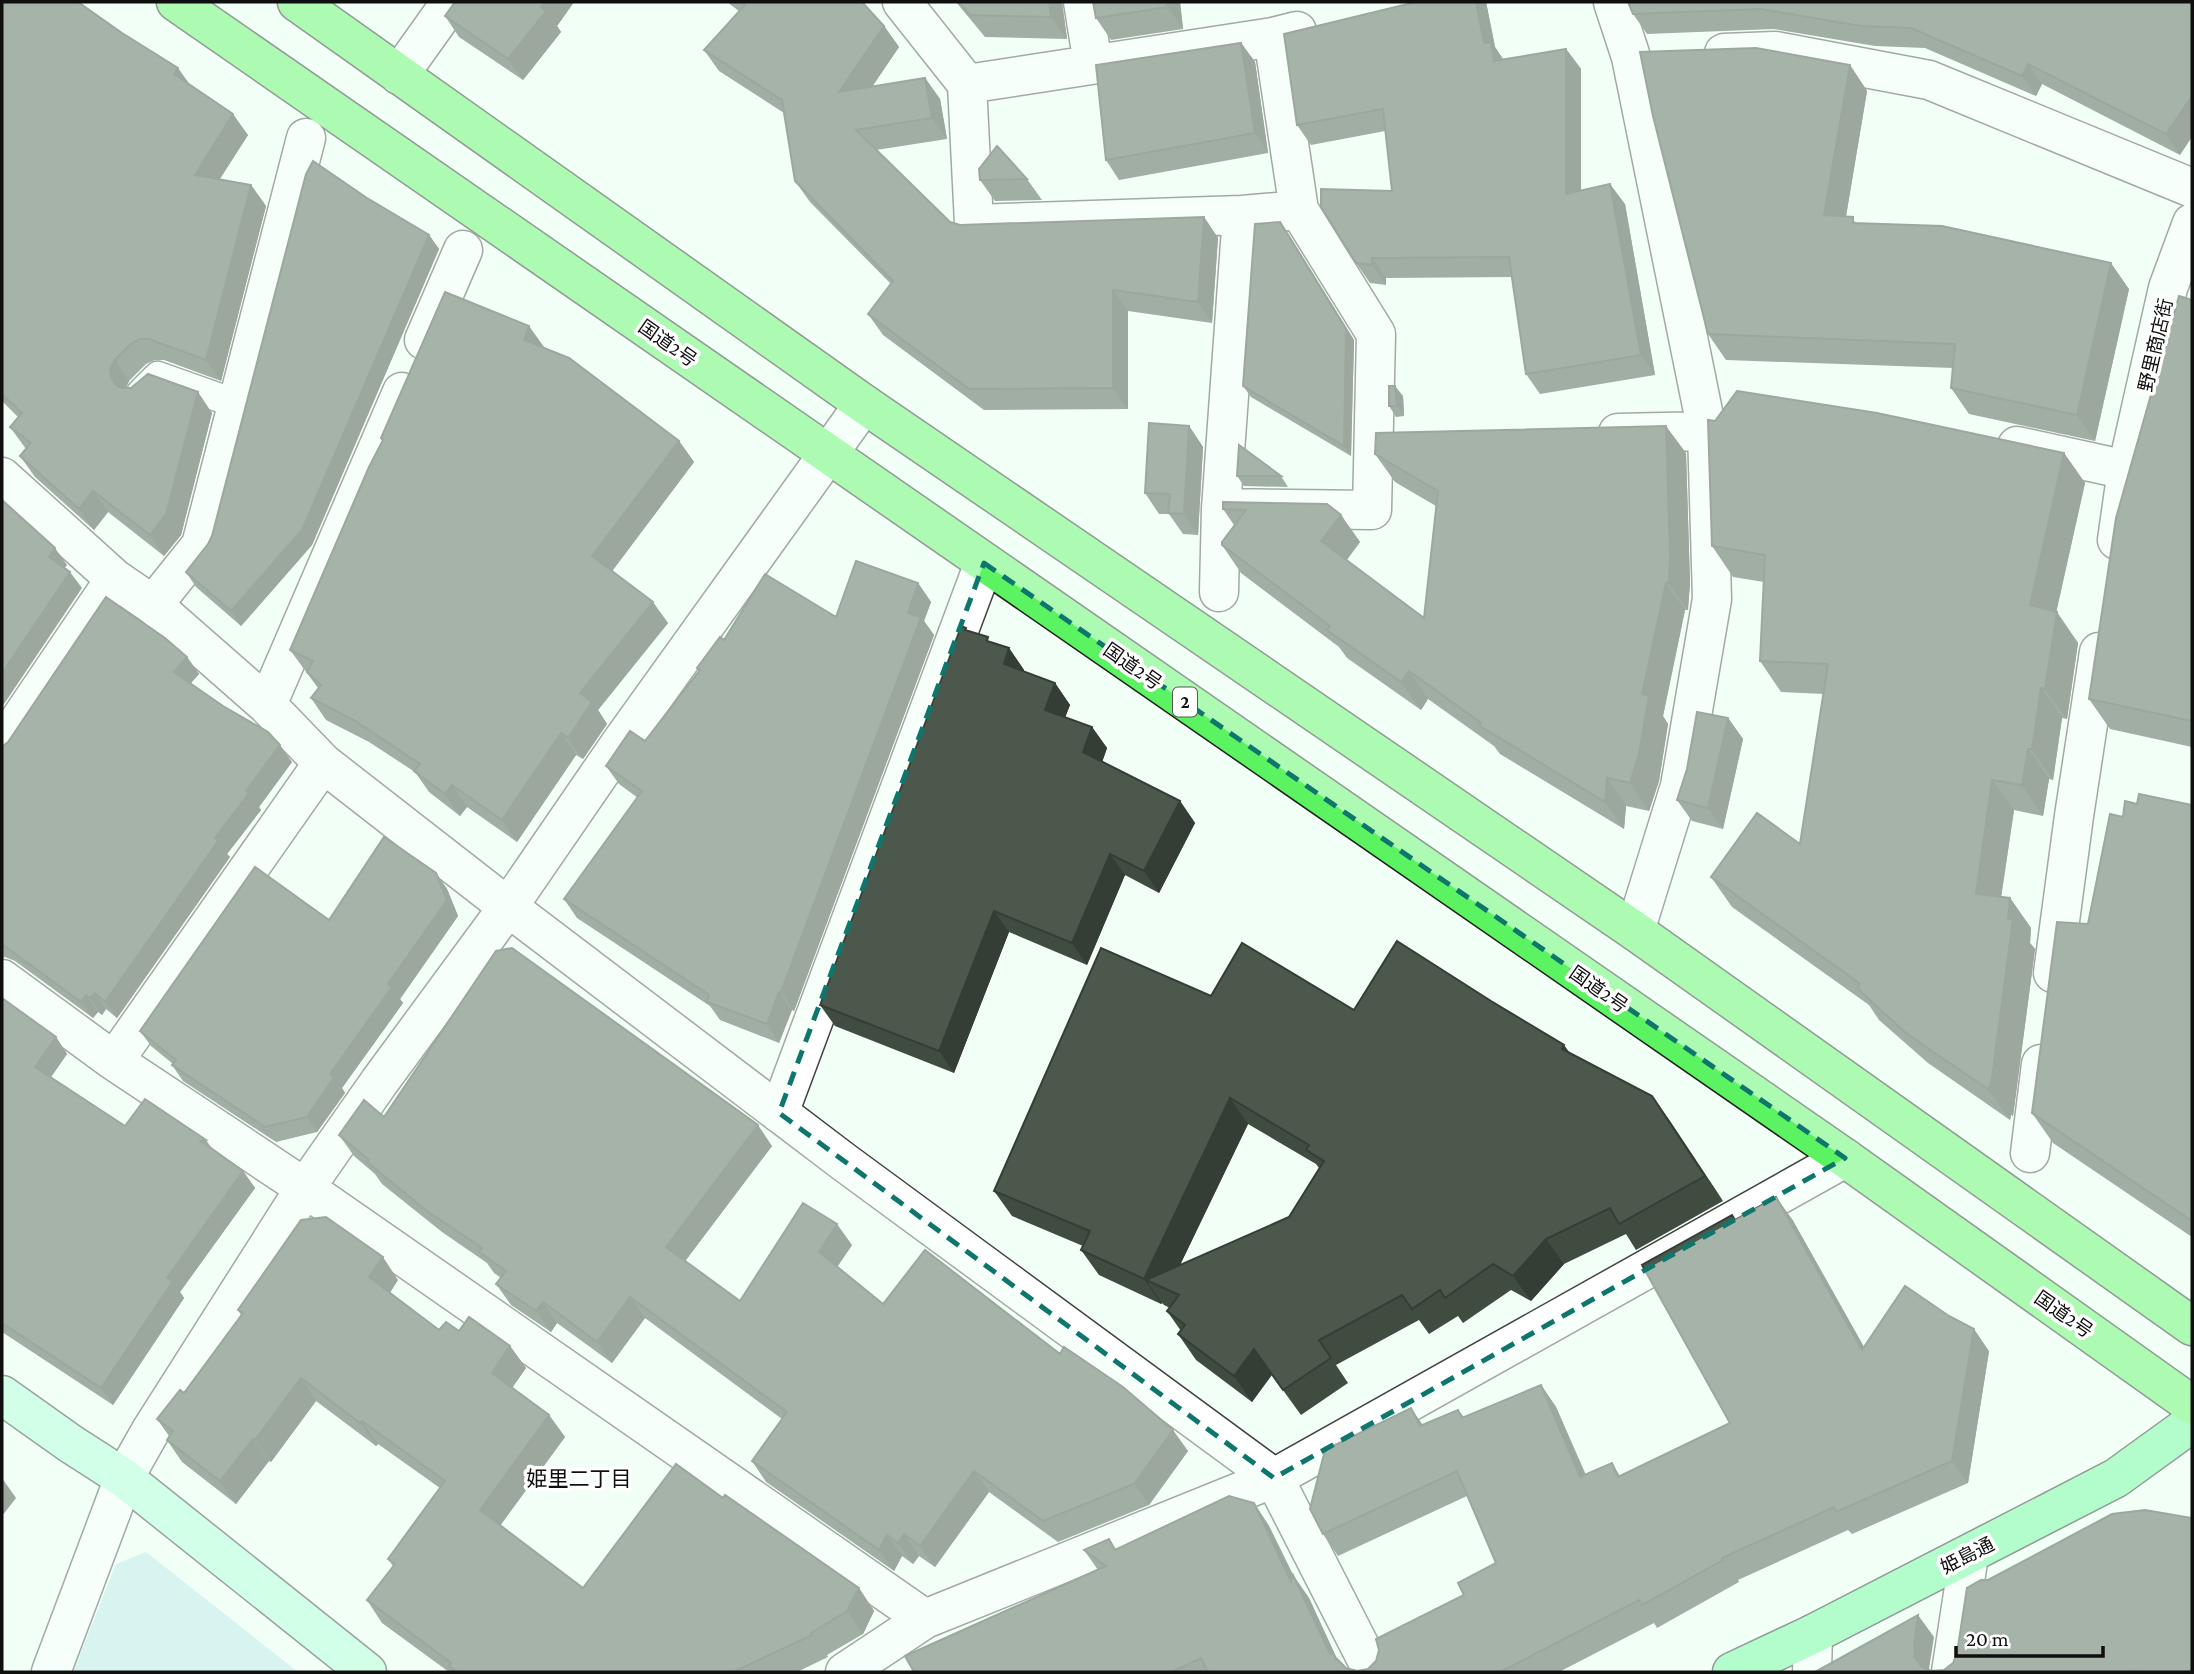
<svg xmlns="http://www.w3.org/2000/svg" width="2194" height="1674" font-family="'Crimson Pro','Noto Sans JP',serif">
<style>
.green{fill:#bae6ea}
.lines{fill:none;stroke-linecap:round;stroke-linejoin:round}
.lane-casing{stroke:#424242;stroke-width:31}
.street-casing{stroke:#424242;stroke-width:41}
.secondary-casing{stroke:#313131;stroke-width:41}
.primary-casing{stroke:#202020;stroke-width:41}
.highway-casing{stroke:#202020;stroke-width:41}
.lane{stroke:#fff;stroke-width:28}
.street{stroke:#fff;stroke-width:38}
.secondary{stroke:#adfed4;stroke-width:38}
.primary{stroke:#68f89a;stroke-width:38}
.highway{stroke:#5bf361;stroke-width:38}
.wall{fill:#414c40;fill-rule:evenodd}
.shaded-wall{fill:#353e34}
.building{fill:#4c584b;stroke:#353e34;stroke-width:2}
.marked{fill:none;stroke:#0f766e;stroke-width:5;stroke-dasharray:14 9;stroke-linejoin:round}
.labels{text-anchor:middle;stroke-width:7;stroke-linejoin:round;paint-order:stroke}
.shield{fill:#fff;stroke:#575757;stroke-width:2}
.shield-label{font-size:18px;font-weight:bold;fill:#0f0f0f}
.street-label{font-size:19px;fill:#0f0f0f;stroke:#fff}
.neighbourhood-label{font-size:21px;fill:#0f0f0f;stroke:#fff}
</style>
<rect width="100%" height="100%" fill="#f1fff6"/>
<path class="green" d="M146,1552l152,120h-225l43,-108z"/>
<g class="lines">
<g class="lane-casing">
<path id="lane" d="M141,393l17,-17 79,28"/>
</g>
<g class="street-casing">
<path id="street" d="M902,2l65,82 7,140 268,-9 57,-5 -26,-173
M1083,2l10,62
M1613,2l18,55 76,374 5,168 -32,187 -45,145
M1724,53l51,-2 154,29 263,108
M399,75l52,-73
M967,84l306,-47 24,-6
M424,340l39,-90
M1618,433l89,-2
M2017,446l110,24
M2,477l113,102 38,26 114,100 56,58 185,144 336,255 430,316 99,194
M1221,508l151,2 4,-176 -77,-124
M2117,540l10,-70 41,-182 24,-65
M1219,592l2,-84 21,-293
M153,605l48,-60 105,-407
M267,705l135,-313
M2,746l113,-167
M2053,973l21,-157 25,-164
M2,979l112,82 191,127 620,431
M114,1061l209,-298
M779,1113l205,-550
M2030,1153l11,-89
M51,1672l73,-194 26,-46 155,-244 75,-107 128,-174 114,-166 242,-337
M845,1672l80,-53 349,-141 571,-320
M1812,1672l1,-38
M1951,1672l18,-117"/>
</g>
<g class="secondary-casing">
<path id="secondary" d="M2,1395l69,49 53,34 243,194"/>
</g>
<g class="primary-casing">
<path id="primary" d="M1732,1672l81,-38 303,-156 76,-55"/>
</g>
<g class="highway-casing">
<path id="highway" d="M176,2l1669,1156 347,247
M297,2l567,402 771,527 557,395"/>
</g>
<use href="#lane" class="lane"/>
<use href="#street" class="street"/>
<use href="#secondary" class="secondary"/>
<use href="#primary" class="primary"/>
<use href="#highway" class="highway"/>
</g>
<path class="wall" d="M2,2l189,84 57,49 -28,44 31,6 15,21 -45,175 -57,-21h-9l-9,4 -17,17 -3,7 86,25 -31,122 -17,21 -56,-44 -14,18 -59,-53 -15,-21 6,-7 -16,-22 8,-10 -16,-16z
M455,2h119l-17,24 4,6 -38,48 -64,-43 -14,-21z
M727,2h135l22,24 15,21 -27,40 53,-9 15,21 7,40 -71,11 74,72 10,3 244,-8 14,21 -6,85 -84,-12v98l-144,1 -101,-75 -15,-21 23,-30 -81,-82 -15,-21 -11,-68 -65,-42 -15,-21 35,-39z
M956,2h106l5,37 -82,-2z
M1093,2h87l3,27 -72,11 -15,-22z
M1416,2h70l9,45 8,12 63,-10 15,20v122l44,13 30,171 -115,19 -14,-20 -14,-97 -126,1v7l-16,-2 -14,-20 36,-72 -7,-60 -74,14 -14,-20z
M1628,2h564l-12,153 -138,-71 -6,12 -111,-48 -50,-2 -101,-17 -127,5 -14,-20z
M1241,43l14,19 13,91 -149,27 -13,-20z
M1850,65l17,26 -21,125 11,7 272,66 -34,152 -126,-27 -18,-26 2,-20 -227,-8 -18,-26z
M1027,179l15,21 -47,1 -15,-21z
M367,198l62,37 10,14 -127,296 -71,81 -45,-39 -10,-15 22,-28z
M1288,233l66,107 -3,116 -100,-59 -8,-11z
M2192,300v447l-82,-18 -21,-30z
M544,347v1l135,93 15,21 -82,109 56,52 -70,87 9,14 -24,35 -7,-4 -59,87 -50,-35 -7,9 -31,-24 -14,-20 -46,-30 -43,-22 -15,-22 7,-10 -28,-38 93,-210 -2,-2z
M1403,396l1,20 -8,1 -7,-11z
M1189,426l14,21 -5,88 -15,-1 -14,-20h-10l-14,-21z
M1686,453l4,130 -2,24v3h-3l-22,106 5,8 -9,57 -10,30 -23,-5 -2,23 -124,-75 -6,-8 -66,-47 -7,11 -74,-52 -8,-11 -98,-74 -19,-28 12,-20 -11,-16 118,6 19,27 -13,18 77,58 12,-112 -41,-24 -20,-28z
M2064,453l21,30 -29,129 22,31 -11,76 -5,-1 -9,62 -4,-1 -6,37 -29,-6 -13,87 9,1 21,30 -1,15 5,6 -22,167 -2,-1 -1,5 -82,-57 -49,-43 -10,-15 -137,-98 -21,-30 89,-33 24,-150 -43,-2 -21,-31 4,-79 -31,-5 -21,-31z
M1237,476h44l7,11 -44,-1z
M918,583l13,19 -7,19 10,14 -140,376 -2,-1 -13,33 -59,-23 -10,-14 -133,-88 -13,-19 74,-101 -19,-14 -13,-18 39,-25 54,-71 -2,-2 139,-51z
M968,631l24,12 17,5 15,22v1l31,12 15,22 -5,12 27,10 15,21 -5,14 78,39 15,22 -36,70 -34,-18 -38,90 -78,-33 -55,141 -119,-47 -15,-21z
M187,657l12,17 -9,9 102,79 -33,45 2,3 -34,44 3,3 -113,161 -11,-9 -4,6 -4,-3 -5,6 -78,-57 -10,-4 -3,1v-211z
M1728,718l15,21 -20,90 -31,-8 -15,-21z
M2137,804l55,1v432l-139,-94 -21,-30 56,-189 35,-107z
M436,873l11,16 11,27 -58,83 3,4 -61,85 3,5 -28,39 -41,10 -93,-61 -11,-16 1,-1 -22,-18 -11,-15 189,-111z
M1211,996l143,14 216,43 82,43 71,105 -87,49 -10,-16 -62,30 -33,37 -20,-11 -48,33 -5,-7 -29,18 -10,-14 -83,45 12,18 -47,32 -29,-40 -20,27 -56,-42 -18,-26 3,-3 -14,-20 3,-3 -6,-3 -2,-2 -1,1 -62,-29 -18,-25 2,-4 -71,-30 -18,-25zM1248,1124l68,40 3,4 -30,49 -109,48z
M2,998l54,39 11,17 -16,23 74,49 81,14 7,10 30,21 12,17 -75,104 4,6 -71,107 -111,-73z
M384,1117l388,29 -87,115 55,40 112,-56 -15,22 46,37 305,147 -39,54 -91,37 -69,-50 -54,75 -16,-11 -6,8 -11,-8 -8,15 -128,-89 -14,-21 30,-42 -137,-101 -33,45 -55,-40 -6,9 -40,-27 -15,-21 5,-6 -7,-5 -7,-10 -45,-31 -60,-48 -7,-10 -21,-18 -15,-21z
M1792,1219l72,128 125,4 -21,132 -116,51 -4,-4 -110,50 1,2 -82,46 -3,-5 -95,49h-645l184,-102 -14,-20 25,-11 7,11 138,-47 15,23 24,49 16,23 28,61 9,9 11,3 11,-2 96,-74 32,-32 -29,-67 -129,60 -15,-22 100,-109 35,-15 6,7 77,-32 15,22 30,68 26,-12 8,13 110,-53 5,-203z
M398,1280l-8,13 49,37 20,1 51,15 16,22 -14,20 37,27 16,22 -65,89 83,62 140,-90 136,90 15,23 -11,23 -36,21 1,2 -31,15h-348l-67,-49 -15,-23 26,-34 -5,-7 52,-71 -62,-44 -2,2 -60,-45 -45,61 -2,-1 -33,43 -54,-42 -15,-22 2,-4 -12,-17 27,-26 57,-78 -3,-5z"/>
<path class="shaded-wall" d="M544,2h30l-17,24 4,6 -38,48 -15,-21z
M1049,2h13l5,37 -16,-22z
M1167,2h13l3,27 -15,-22z
M1476,2h10l9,45 10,15 4,19 -25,-38z
M884,26l15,21 -45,66 -15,-21z
M1241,43l14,19 13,91 -13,-20z
M1566,49l15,20v145l-15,-20z
M2028,64l14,20 -6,12 -14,-20z
M1850,65l17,26 -25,149 -18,-25z
M178,68l15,21 -19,-15z
M925,78l15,21 7,40 -15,-21z
M2192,96v41l-12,18 -14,-21z
M233,114l15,21 -39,60 -14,-20z
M1610,184l15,20 30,171 -14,-20z
M251,185l15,21 -45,175 -15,-21z
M1204,217l14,21 -6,85 -14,-21z
M1280,222l74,118 -3,116 -7,-10z
M429,235l10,14 -127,296 -71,81 -10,-15z
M1372,258l14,20v7l-14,-20z
M2111,263l18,26 -34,152 -18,-26z
M1113,290l15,21v98l-15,-21z
M529,326l15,21 -5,15 -15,-22z
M115,360l14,21 -4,8v9l-14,-21 -1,-9z
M1395,386l8,10 1,20 -7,-10z
M198,392l14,21 -31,122 -17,21 -14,-21z
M1189,426l14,21 -5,88 -14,-21z
M1666,426l20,27 4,130 -2,27 -20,-27z
M679,441l15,21 -87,116 -15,-22z
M2064,453l21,30 -34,153 -21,-31z
M93,491l15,21 -14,18 -15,-21z
M1341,515l19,27 -20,26 -19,-27z
M55,548l12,17 -6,8 -12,-16z
M70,572l12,16 -80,119v-34z
M918,583l13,19 -7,19 10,14 -140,376 -13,-19z
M1666,583l19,27 -22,106 5,8 -9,57 -10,30 -19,-28 12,-89z
M653,602l15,21 -70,87 9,14 -24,35 -15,-21 12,-45z
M2057,612l21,31 -11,76 -22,-30z
M1009,648l15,22 -5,15 -15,-21z
M187,657l12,17 -13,15 -12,-17z
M1409,671l19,28 -7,11 -20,-28z
M1055,683l15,22 -10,26 -15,-21z
M2041,688l21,30 -9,62 -21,-31z
M1728,718l15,21 -20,90 -15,-21z
M1092,727l15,21 -9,26 -15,-22z
M561,733l15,22 -59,87 -15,-22z
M280,745l12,17 -33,45 2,3 -34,44 3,3 -113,161 -12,-16 141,-211z
M2028,749l21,30 -6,37 -21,-31z
M1607,778l19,28 -2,23 -19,-27z
M1992,780l22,30 -17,115 -21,-31z
M452,785l15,22 -7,9 -15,-22z
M1180,801l15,22 -36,70 -15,-22z
M1110,854l15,21 -38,90 -15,-22z
M436,873l11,16 11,27 -58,83 3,4 -61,85 3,5 -28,39 -10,-15 23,-43 58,-90z
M2010,898l21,30 -1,15 5,6 -22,167 -22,-31z
M994,911l15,21 -55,141 -15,-22z
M779,992l13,18 -13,33 -12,-19z
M95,993l11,16 -4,6 -12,-17z
M86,995l12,17 -5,6 -12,-16z
M56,1037l11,17 -21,30 -11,-17z
M1564,1045l18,25 -20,-21z
M1990,1084l21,31 -1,5 -21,-30z
M1652,1096l18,25 53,80 -18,-25z
M1230,1098l18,26 -80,166 -22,-10 16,23 -1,1 -17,-25z
M758,1125l14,21 -92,122 -14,-21z
M243,1171l12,17 -75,104 4,6 -71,107 -12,-17 66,-110z
M1776,1197l16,22 86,153 -16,-22z
M837,1224l15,21 -19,28 -14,-21z
M1546,1239l18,25 -33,37 -18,-25z
M383,1257l15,23 -13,19 -16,-22z
M630,1297l15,21 -33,45 -15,-21z
M543,1302l14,21 -6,9 -15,-21z
M1974,1329l15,22 -21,132 -16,-22z
M510,1346l16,22 -19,27 -15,-22z
M1254,1349l18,25 -20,28 -18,-26z
M301,1378l15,23 -45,61 -16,-22z
M1541,1385l15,22 40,93 -16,-23z
M1411,1408l16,23 -7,-5z
M549,1415l16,22 -70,95 -15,-22z
M362,1421l16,23 -2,2 -15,-22z
M1173,1430l15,21 -39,54 -15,-21z
M253,1439l16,22 -33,43 -16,-23z
M974,1471l15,21 -54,75 -15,-21z
M2,1478l14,20 -14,18z
M1254,1503l15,23 26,53 -2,-4 16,23 29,63 -8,-7 -39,-72z
M904,1534l15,22 -6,8 -15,-21z
M887,1535l15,21 -8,15 -15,-21z
M859,1588l15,23 -11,23 -16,-23z
M1918,1615l16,22 -5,32 1,3h-5l-10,-14 -1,-12z"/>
<path class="building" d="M2,2h76l44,31 56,35 -4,6 59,40 -38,61 56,10 -45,175 -57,-21h-9l-8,4 -17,17 -5,8 1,9 4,7 6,4h10l17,-14 50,18 -32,122 -16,21 -57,-44 -14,18 -59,-53 11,-13 -21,-16 12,-14 -20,-19z
M455,2h89l-3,5 5,4 -38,48 -63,-43z
M741,2h121l22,24 -45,66 86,-14 7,40 -76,12 94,92 10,3 244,-8 -6,85 -85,-12v98l-144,1 -101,-75 25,-33 -98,-100 -13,-81 -78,-50 41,-45z
M959,2h90l2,15 -81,-2z
M1093,2h74l1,5 -72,11z
M1416,2h60l8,41 7,-1 3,19 72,-12v145l44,-10 31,171 -115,19 -17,-117 -137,1v7l-16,-2 -35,-56v-18l71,2 -9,-82 -86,16 -13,-91z
M1628,2h564v94l-26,38 -138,-70 -6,12 -111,-48 -50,-2 -101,-17 -127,5z
M1241,43l14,90 -149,27 -10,-95z
M1756,48l94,17 -26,150 29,2v6l89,3 169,37 -34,152 -126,-27 4,-44 -247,-10 -55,-218 -13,-64z
M997,146l30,33 -47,1 -1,-11z
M313,161l54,37 62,37 -127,295 -71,81 -45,-39 22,-28 4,-8 94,-362z
M1280,222l66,107 -2,117 -101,-60 12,-162z
M445,292l84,34 -5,14 45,18 110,83 -87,115 61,46 -73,91 12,9 -24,36 -7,-5 -59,87 -50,-35 -7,9 -31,-23 6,-7 -66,-44 -43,-22 10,-13 -14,-13 6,-11 -23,-11 79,-183 14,-27 -2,-2z
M2179,296l13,4v421l-103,-22 27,-181z
M1389,386h6l2,20h-8z
M1737,391l140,22 187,40 -34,152 27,7 -12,77 -4,-1 -9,61h-4l-6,36 -30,-5 -16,114 34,4 -2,21h5l-22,166 -1,-1 -1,6 -83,-57 -48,-44 1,-6 -148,-106 46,-64 43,31 28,-180 -68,-3 5,-106 -53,-9 -4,-126 7,1z
M1149,423l40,3 -5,88 -16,-1 2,-19 -25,-1z
M1666,426l4,129 -1,24 -1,4h-2l-24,111 7,2 -10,57 -9,30 -23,-5 -2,24 -125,-76 1,-3 -72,-52 -8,11 -74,-52 3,-4 -108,-81v-3l24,-32 -23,-1v-7l104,2 14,11 -20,26 103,77 14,-127 -63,-37 1,-21z
M1239,445l42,31h-44z
M2,500l53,48 -6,9 21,15 -68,101z
M856,561l62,22 -10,30 13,4 -140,375h-2l-12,32 -60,-22 2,-7 -145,-96 78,-108 -36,-25 24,-35 15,10 55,-71 -3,-2 23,-31 4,3 41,-66 71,43z
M106,597l59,41 22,19 -13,15 49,34 45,26 12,13 -34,46 3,2 -34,45 3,3 -113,161 -10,-9 -5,5 -4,-3 -5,7 -79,-58v-197l6,-5z
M961,626l5,2 -1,2 23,7 -1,4 22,7 -5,16 51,19 -10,27 47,17 -9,25 97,49 -36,70 -34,-17 -38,89 -78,-32 -55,140 -119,-46z
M1697,712l31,6 -20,90 -31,-8 10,-31z
M2139,794l53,11v416l-160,-108 25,-191 31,2 22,-110 13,3 2,-16 12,3z
M384,837l52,36 11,27 -59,84 4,3 -62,87 4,3 -27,40 -42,10 -93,-62 4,-5 -36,-29 115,-164 74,53z
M1397,941l94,60 73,44 -2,4 90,47 53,80 -86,48 -9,-16 -64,31 -33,37 -20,-12 -48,34 -5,-8 -28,19 -10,-14 -83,45 12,18 -48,32 -29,-41 -20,27 -56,-42 7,-9 -18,-14 12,-16 -33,-15 143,-63 35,-56 -18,-11 3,-5 -79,-47 -86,181 -63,-29 9,-19 -96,-40 107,-243 110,48 31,-53 112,67z
M512,948l246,177 -92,122 74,54 63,-98 34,21 -18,28 64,52 42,-54 135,104 4,-7 59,40 50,43 -39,54 -91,37 -69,-50 -54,75 -16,-12 -6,9 -11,-8 -8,15 -127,-89 35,-49 -157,-115 -33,45 -54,-40 -7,9 -40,-27 10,-13 -27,-19 3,-4 -55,-37 -60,-49 2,-2 -30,-25 25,-35 20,17 112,-166z
M2,998l54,39 -21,30 90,59 20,-27 61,41 -5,1 42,30 -76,107 6,3 -72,107 -99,-65z
M1776,1197l86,153 43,-64 44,30 25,13 -22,132 -116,51 -2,-5 -112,51 1,2 -81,45 -3,-5 -139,72h-292l-7,-14 -29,14h-258l-9,-16 201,-90 -22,-16 25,-11 6,11 114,-54 25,7 37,79 2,-7 37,79 3,-1 3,7 1,-1 9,9 11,3 11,-2 8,-8 3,-11 -3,-11 88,-44 -6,-12 38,-20 -39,-92 -134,63 -13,-25 15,-59 86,-42 9,18 38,-16 4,8 79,-33 39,92 32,-14 6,14 112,-54 -88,-158 90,-50 3,5z
M326,1217l57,40 -14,20 70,53 7,-8 13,9 10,-14 41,29 -18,27 57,42 -69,95 103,78 93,-124 47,34 2,-3 134,93 -12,23 -36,22 1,2 -79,37h-276l-8,-6 2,-3 -84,-63 28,-36 -7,-5 57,-78 -83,-60 -1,3 -60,-46 -46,62 -2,-1 -33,42 -53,-41 6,-9 -16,-12 23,-29 4,3 59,-80 -5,-3 63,-90z
M2145,1510l47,8v154h-54l-4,-1v1h-319l103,-57 -4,31 1,12 7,9 9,4 13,-1 9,-7 4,-10 10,-65 14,-8h7l124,-66z"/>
<path d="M0 0H2194V1674H0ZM984,563l861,595 -571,320 -495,-365z" fill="#f1fff6" fill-opacity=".55" fill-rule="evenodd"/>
<path class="marked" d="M984,563l861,595 -571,320 -495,-365z"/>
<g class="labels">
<rect class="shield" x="1173" y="687.5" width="24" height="29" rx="5"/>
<g class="shield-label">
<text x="1185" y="708">2</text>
</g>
<g class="street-label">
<text transform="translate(668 343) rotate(35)" y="7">国道2号</text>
<text transform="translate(2155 345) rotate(-77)" y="7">野里商店街</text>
<text transform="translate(1133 666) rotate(35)" y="7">国道2号</text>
<text transform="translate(1599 989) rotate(35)" y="7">国道2号</text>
<text transform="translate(2064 1314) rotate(35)" y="7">国道2号</text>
<text transform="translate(1967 1555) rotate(-27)" y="7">姫島通</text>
</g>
<g class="neighbourhood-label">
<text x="579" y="1486">姫里二丁目</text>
</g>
</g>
<rect width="2194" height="1674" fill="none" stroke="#0f0f0f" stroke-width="7"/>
<path d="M1956 1646v10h147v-10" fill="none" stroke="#0f0f0f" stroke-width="3.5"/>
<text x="1966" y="1646" font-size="21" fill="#0f0f0f" stroke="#ffffff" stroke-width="5" paint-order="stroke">20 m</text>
</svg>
